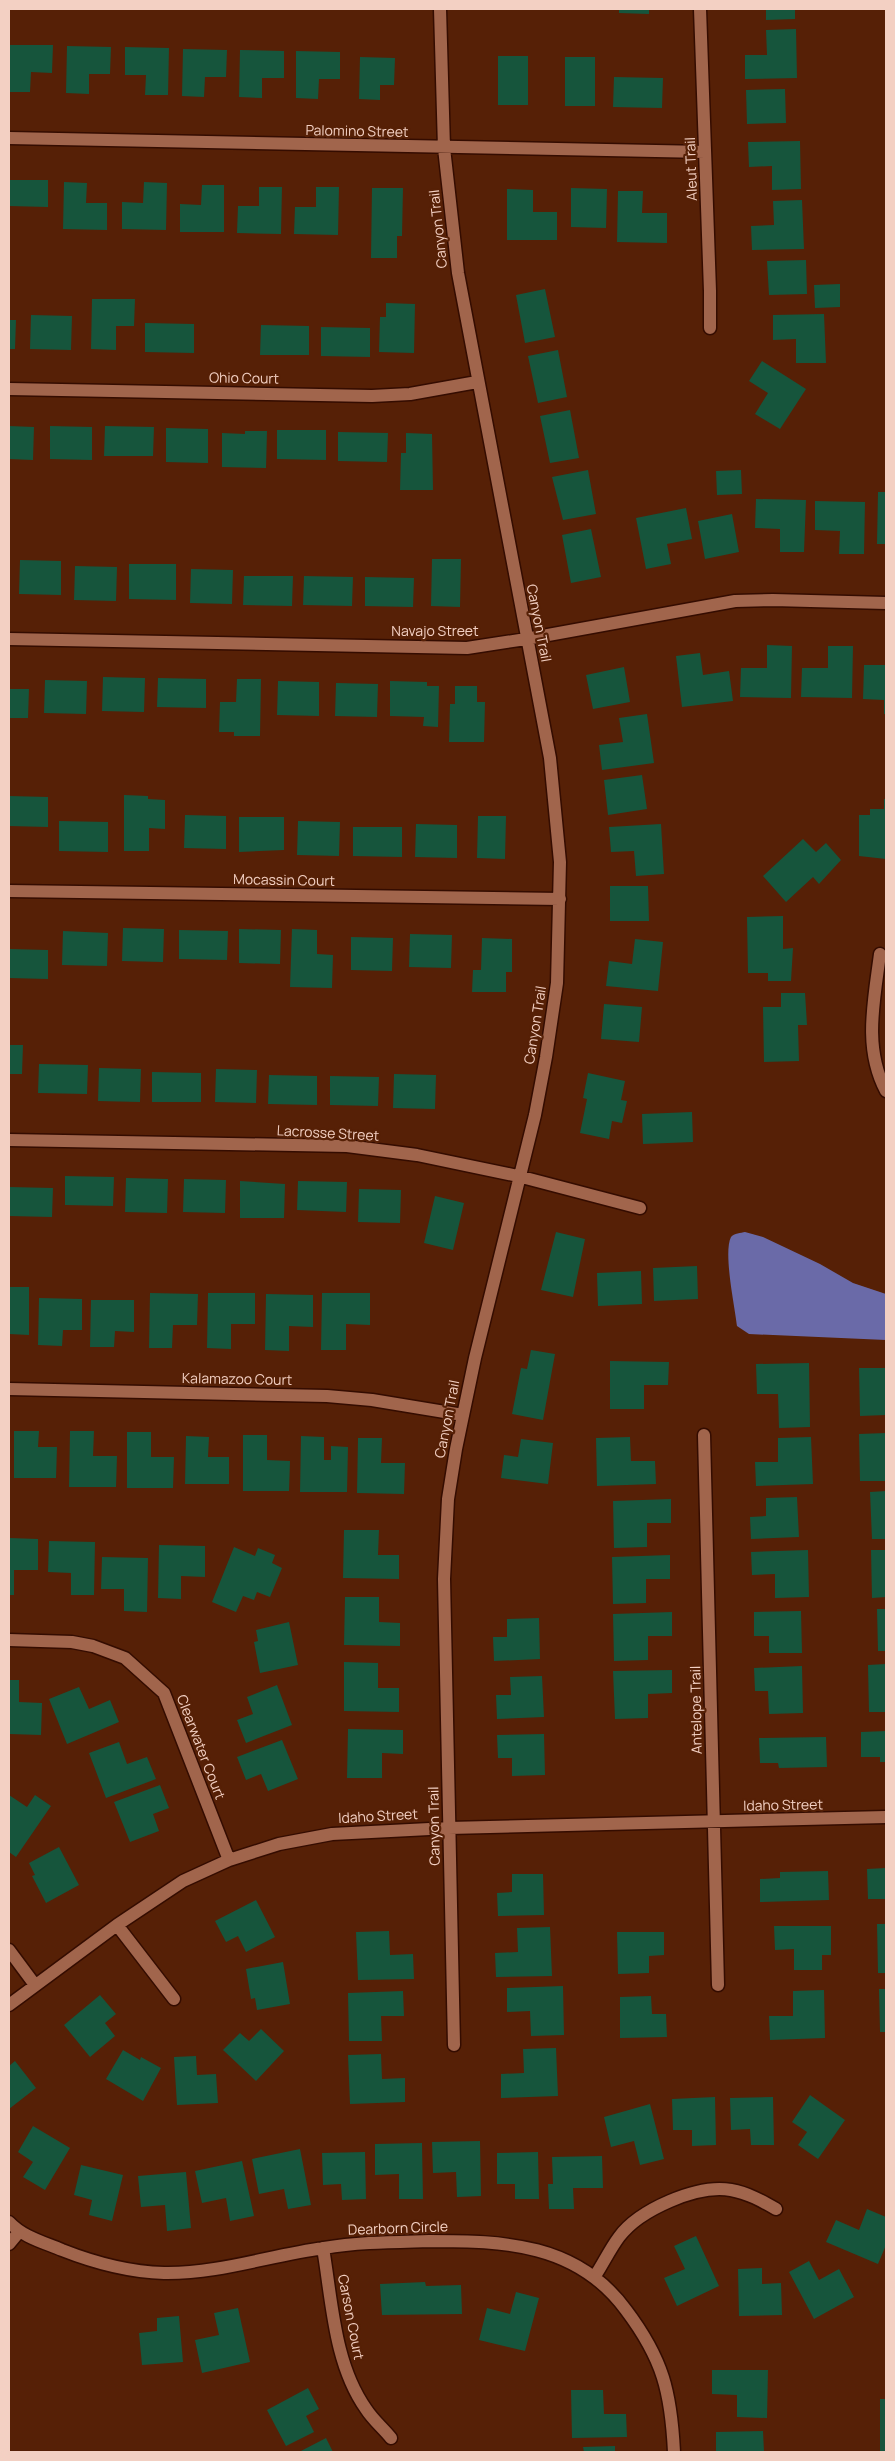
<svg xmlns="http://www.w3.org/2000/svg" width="895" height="2461" font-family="Manrope,sans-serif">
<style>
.water{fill:#6a6aa8}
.building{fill:#16553c}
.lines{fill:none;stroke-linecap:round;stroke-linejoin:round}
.street-casing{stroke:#340c00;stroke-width:15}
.street{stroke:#a1654c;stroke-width:12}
.labels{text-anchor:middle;stroke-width:4.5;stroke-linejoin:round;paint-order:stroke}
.street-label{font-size:14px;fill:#f3d0c3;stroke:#562006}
</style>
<rect width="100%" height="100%" fill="#562006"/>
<path class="water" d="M745,1232l18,5 57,27 33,19 33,11v46l-137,-6 -12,-8c-2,-19 -14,-73 -6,-89 3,-4 10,-4 14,-5z"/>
<path class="building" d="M619,9h30v5l-30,-1z
M766,9h29v10l-29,1z
M796,29l1,49 -52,1v-24h22l-1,-25z
M9,45h44l-1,28 -21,-1 -1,20h-21z
M67,46l44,1 -1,27h-21v20l-23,-1z
M125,47l44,1 -1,47h-23l1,-20h-21z
M183,49l44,1 -1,27h-21l-1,20 -22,-1z
M240,50l44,1v27h-22v20l-23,-1z
M296,51l44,1v27h-21l-1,20 -22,-1z
M498,56h30v49h-30z
M360,57l35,1 -1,27h-14v15l-21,-1z
M565,57h30v49h-30z
M614,77l49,1 -1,30 -49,-1z
M785,89l1,34 -39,1 -1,-34z
M800,141l1,48 -29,1v-24l-23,1 -1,-25z
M9,180h39v27l-39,-1z
M64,182l23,1 -1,20h21v27l-44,-1z
M144,182l23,1 -1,47 -44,-1v-27l21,1z
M202,185h22v47h-44v-28l21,1z
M259,187h23l-1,47 -44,-1 1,-27h21z
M316,187h23l-1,48 -44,-1 1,-27h21z
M372,188h31l-1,48h-5v22h-26z
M571,188l36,1 -1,39 -35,-1z
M507,189l26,1v22h24v28h-50z
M618,191h25l-1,22h25v30l-50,-1z
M802,200l2,49 -52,1 -1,-24 23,-1 -1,-24z
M806,260l1,34 -38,1 -2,-34z
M840,284v23l-25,1 -1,-23z
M545,289l10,48 -30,6 -9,-48z
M92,299h43l-1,27h-18v24l-25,-1z
M386,303l29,1 -1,49 -35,-1 1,-35h6z
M824,314l2,49h-30v-24l-23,1v-25z
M31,315l41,1 -1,34 -41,-1z
M9,320h7l-1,29h-6z
M145,323l49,1v29l-49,-1z
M261,325l48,1v29h-49z
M321,327l49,1v29l-49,-1z
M558,350l9,47 -29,6 -10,-47z
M762,361l44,28 -26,40 -25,-15 13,-21 -19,-12z
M570,410l9,48 -29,5 -10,-47z
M9,426l25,1 -1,33 -24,-1z
M50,426l42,1v33l-42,-1z
M105,426l49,1 -1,29h-49z
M166,428l42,1v34l-42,-1z
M277,430h49v30l-49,-1z
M245,431h22l-1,37 -44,-1v-34l23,1z
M338,432l50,1 -1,29 -49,-1z
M406,433l26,1 1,56h-33l1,-37h5z
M588,470l8,44 -33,6 -11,-43z
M741,470l1,24 -25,1 -1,-24z
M878,492h8v52h-9z
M756,499l50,1 -2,52h-24v-23l-25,-1z
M815,501l50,1 -1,52h-25l1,-23 -25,-1z
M686,508l6,31 -25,5 4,20 -25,5 -10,-51z
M732,514l7,38 -34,7 -7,-38z
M591,529l10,48 -30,6 -9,-48z
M432,559h29l-1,48 -29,-1z
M20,560l41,1v34l-42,-1z
M129,564h47v36l-47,-1z
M75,566l42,1 -1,34 -42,-1z
M191,569l42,1 -1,34 -42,-1z
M244,576h49l-1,30 -49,-1z
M304,576l49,1 -1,29 -49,-1z
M365,577l49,1 -1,29 -48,-1z
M767,645l25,1 -1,52 -51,-1 1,-29h26z
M828,646h25l-1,52 -51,-1 1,-29h26z
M700,653l3,22 26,-4 4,30 -51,6 -6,-51z
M864,665h22v49h-2v-14l-21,-1z
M624,667l6,35 -37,7 -7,-34z
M103,677l42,1 -1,34 -42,-1z
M158,678l48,1v29l-49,-1z
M237,679h24l-1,57h-26v-4h-15l1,-30h16z
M45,680l42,1 -1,33 -42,-1z
M278,681l41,1v34l-42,-1z
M390,681l37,1v4h12l-1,41 -15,-1 1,-9 -34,-1z
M336,683l42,1 -1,33 -42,-1z
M455,686h22v16h8l-1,40h-35l1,-38h5z
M9,689h20l-1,29h-19z
M647,714l7,49 -52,7 -3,-25 24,-3 -4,-24z
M642,775l5,34 -39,6 -4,-35z
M124,795l24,1v3l17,1v29l-16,-1v23h-25z
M9,796l39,1v30l-39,-1z
M884,799h2v60l-27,-3v-41h11v-6h14z
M185,815l41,1v33l-42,-1z
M478,816h28l-1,43 -28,-1z
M239,817h45v33l-45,2z
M59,821l49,1v30l-49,-1z
M298,821l42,1 -1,34 -42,-1z
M416,824l41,1v33l-42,-1z
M661,824l3,50 -28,2 -2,-25 -23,1 -2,-25z
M353,827h49v30l-49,-1z
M803,839l13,13 10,-9 15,17 -22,24 -6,-7 -27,25 -23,-26z
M610,886h38l1,35h-39z
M783,916v33l10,-1 -2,33h-23v-8h-20l-1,-56z
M123,928l41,1 -1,33 -41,-1z
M239,929l42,1 -1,34 -41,-1z
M292,929l25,1v24l16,1 -1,33 -42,-1z
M179,930l49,1 -1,29 -48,-1z
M63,931l45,2 -1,33 -45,-1z
M410,934l42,1 -1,33 -42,-1z
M351,937l42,1 -1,33 -41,-1z
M482,938l30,1v33h-6v20h-34l1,-22h8z
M635,939l28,3 -5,49 -52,-5 3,-25 23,3z
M9,949l39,1v29l-39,-1z
M781,993h24l2,32h-9l1,36 -35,1 -1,-55h18z
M604,1004l38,3 -3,35 -38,-3z
M9,1045h14l-1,29h-13z
M39,1064l49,1 -1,29 -49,-1z
M99,1068l42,1 -1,33 -42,-1z
M216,1069l41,1 -1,33 -41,-1z
M152,1072l49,1v29h-49z
M588,1073l37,8 -4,19 6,1 -5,22 -10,-2 -3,18 -29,-6 7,-34 -4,-1z
M394,1074l42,1 -1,34 -42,-1z
M269,1075l48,1v29l-49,-1z
M330,1076l49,1 -1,29 -48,-1z
M692,1112l1,30 -50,2 -1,-30z
M65,1176l49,1 -1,29 -48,-1z
M126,1178l42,1 -1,34 -42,-1z
M184,1179l42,1 -1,33 -42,-1z
M240,1181l45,3 -1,34h-44z
M298,1181l49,1 -1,30 -49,-2z
M9,1187l44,1 -1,29 -43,-1z
M359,1189l42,1 -1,33 -42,-1z
M435,1196l29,7 -11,47 -29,-7z
M556,1232l29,7 -12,58 -32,-7z
M697,1266l1,33 -44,2 -1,-33z
M641,1271l1,33 -44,2 -1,-33z
M9,1287h20v48l-20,-1z
M150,1293l48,1 -1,31h-24l-1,23h-23z
M208,1293h47v31h-24v25l-24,-1z
M322,1293h48v32l-24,-1v26h-25z
M266,1294l47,1v32l-24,-1v25l-24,-1z
M39,1298l43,1v31h-19l-1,16 -24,-1z
M91,1300h43v32l-19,-1 -1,16h-24z
M531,1350l24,4 -12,66 -31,-6 9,-46 6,1z
M610,1361l59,1 -1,23h-24v24h-34z
M809,1363l1,64 -31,1 -1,-34h-21l-1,-30z
M859,1368h27v47l-26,1z
M14,1431h25l-1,16h19l-1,31h-42z
M70,1431h24l-1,25h24l-1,31h-47z
M127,1432h24v25h23l-1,31h-46z
M886,1433v48h-26l-1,-47z
M243,1435h24v25l23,1 -1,30h-46z
M186,1436l23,1 -1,20h21v27h-44z
M301,1436l23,1v23h7v-14l17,1 -1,45h-47z
M630,1437l1,24h24l1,23 -59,2 -1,-48z
M811,1437l2,47 -57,2 -1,-24h23v-24z
M358,1438h24l-1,25h24l-1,31 -47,-1z
M521,1439l32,4 -5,41 -47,-6 3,-23 14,2z
M886,1491v48h-14l-2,-47z
M797,1497l2,40 -48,2 -1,-22 16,-1v-18z
M671,1499v24h-24v24l-33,1 -1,-47z
M344,1530h35l-1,25h21v24l-56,-1z
M9,1538l29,1v31h-24v25h-5z
M49,1541l46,1 -1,53h-23v-22l-23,-1z
M159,1545l46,1v31l-24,-1v23l-23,-1z
M234,1547l21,9 3,-8 17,7 -3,8 10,5 -12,29 -13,-5 -3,8 -11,-4 -7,16 -24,-10z
M808,1550l1,47 -34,1v-24l-23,1 -1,-23z
M871,1550h15v47l-14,1z
M670,1555v24h-24v24l-33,1 -1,-47z
M102,1557l46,1 -1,54 -23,-1v-22h-23z
M345,1597h34v25l21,1v23l-56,-1z
M877,1609h9v42h-8z
M801,1611l1,42h-33v-17h-15v-24z
M672,1612v24h-24v24l-34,1 -1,-47z
M539,1618l1,41 -46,2 -1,-24h14v-18z
M289,1622l9,43 -38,8 -6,-31 4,-1 -2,-11z
M344,1662l34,1v25h21v24l-55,-1z
M886,1664v48h-17l-1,-47z
M802,1666l1,47 -34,1 -1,-23h-13l-1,-23z
M672,1670v23l-24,1v24l-33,1 -2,-48z
M542,1676l2,41 -47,2 -1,-24h15l-1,-18z
M9,1680h10v22l23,1 -1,32 -32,-1z
M277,1685l15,40 -46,18 -9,-23 16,-6 -6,-17z
M79,1687l10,22 21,-9 9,22 -52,22 -18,-45z
M348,1729l55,1v24l-21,-1v25h-35z
M886,1731v31h-6v-5h-19v-25z
M544,1734l1,41 -33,1v-18h-14l-1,-23z
M826,1737l1,30 -48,1 -1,-5h-18l-1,-25z
M282,1740l16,39 -30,12 -7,-17 -15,6 -9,-23z
M119,1742l8,22 20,-7 9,22 -50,19 -17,-45z
M160,1785l9,23 -16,6 6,17 -29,11 -16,-40z
M9,1795l18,12 8,-12 16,11 -35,51 -7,-5z
M59,1847l20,38 -33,18 -14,-27 3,-1 -6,-12z
M886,1868v31h-18l-1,-30z
M828,1871l1,29 -69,2v-23l20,-1v-6z
M512,1874h31l1,41 -46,1 -1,-23 15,-1z
M256,1900l19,37 -29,15 -8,-16 -12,6 -11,-21z
M877,1924h9v49h-8z
M774,1926h57v29h-9v15h-28v-21l-19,1z
M550,1927l2,49 -56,1 -1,-24 23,-1 -1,-24z
M389,1931l1,24 23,-1 1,25 -56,1 -2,-48z
M617,1932h47v23l-15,1v17l-31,1z
M283,1962l7,42 -33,6 -2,-12 -4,1 -5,-30z
M563,1986l1,49 -33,1 -1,-25 -23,1v-24z
M879,1989h7v43h-6z
M824,1990l1,48 -55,2 -1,-24h24v-25z
M403,1991l1,25h-23l1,25h-33l-1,-48z
M100,1995l16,19 -11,9 10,13 -25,21 -26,-32z
M651,1996l1,18h14l1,23 -47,1v-41z
M261,2029l23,22 -28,30 -33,-31 17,-17 9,8z
M556,2048l2,48 -57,2v-24l23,-1 -1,-24z
M123,2050l17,10 1,-3 20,11 -18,33 -37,-22z
M381,2054l1,25 23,-1v24l-55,2 -2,-49z
M196,2056l1,19 19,-1 2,29 -41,2 -3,-48z
M15,2061l21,27 -27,21v-43z
M810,2095l35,25 -27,39 -20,-14 9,-13 -15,-10z
M715,2097l1,48 -24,1v-16h-19l-1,-31z
M773,2097l1,48h-23l-1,-16 -19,1 -1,-32z
M650,2104l14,55 -24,6 -6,-24 -23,6 -7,-30z
M33,2126l37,22 -25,42 -22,-13 10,-15 -15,-10z
M480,2141l1,55 -24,1 -1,-25 -23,1 -1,-31z
M422,2143l1,56h-24v-25l-24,1v-31z
M300,2149l11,56 -23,4 -4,-20 -25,5 -7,-35z
M365,2152l1,47 -24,1 -1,-16 -18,1 -1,-32z
M538,2152l1,47h-24v-15h-18v-31z
M602,2156l1,32h-30l1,21h-25l-1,-25h5l-1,-27z
M242,2161l12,55 -24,5 -4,-23 -24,5 -7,-32z
M81,2165l42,10 -11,46 -23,-6 3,-15 -18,-5z
M186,2172l5,56 -24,3 -2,-26 -24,2 -3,-31z
M867,2209l19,8v28l-8,19 -52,-22 10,-22 23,10z
M696,2236l23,50 -42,20 -13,-28 21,-9 -11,-23z
M809,2261l10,19 20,-11 15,28 -40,22 -25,-47z
M762,2268v16l19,-1 1,32 -43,1 -1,-47z
M425,2282l1,4 35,-1 1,29 -80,1 -2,-31z
M516,2292l23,6 -14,53 -46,-11 8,-32 23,6z
M238,2308l12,54 -48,11 -7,-33 24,-5 -5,-22z
M179,2316l4,46 -41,3 -3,-32 18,-2v-13z
M712,2370h56l-1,48 -30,-1v-22l-25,-1z
M308,2388l11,21 -13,7 8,16 -28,14 -19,-36z
M571,2390h32l1,24h22l1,23 -55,1z
M880,2399h6v53h-6z
M763,2431l1,21h-48v-20z
M326,2438l7,14h-34z
M615,2446v6h-31l-1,-5z"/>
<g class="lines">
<g class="street-casing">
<path id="street" d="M440,9l4,139 14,125 92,485 10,104 -3,121 -11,74 -11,58 -60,243 -19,91 -8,50 -4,80 10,466
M700,9l10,282v37
M9,138l696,14
M9,389l363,7 38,-2 67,-12
M9,639l458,9 59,-9 209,-38 38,-1 113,3
M9,891l551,8
M880,954c-6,47 -17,94 6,137
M9,1140l338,6 70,9 101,21 122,32
M9,1389l318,7 45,4 91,15
M704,1435l14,550
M9,1640l63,2 21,4 32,12 39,35 65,167
M117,1925l57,74
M9,1950l26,35
M9,2005l108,-80 66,-44 46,-21 50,-16 53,-10 117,-6 437,-11
M9,2222c14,15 34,20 53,28 33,13 66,22 102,23 54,1 107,-18 160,-25 35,-6 70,-6 105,-7 75,0 148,2 197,69 37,49 45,82 48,142
M9,2244l10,-12
M323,2248c9,53 11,116 43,161 7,11 17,19 25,29
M595,2276c8,-12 15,-27 24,-39 20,-27 78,-53 112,-47 17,3 31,11 45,19"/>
</g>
<use href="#street" class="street"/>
</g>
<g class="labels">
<g class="street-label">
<text transform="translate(357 131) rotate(1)" y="5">Palomino Street</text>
<text transform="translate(691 169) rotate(-92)" y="5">Aleut Trail</text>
<text transform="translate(438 229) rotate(-96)" y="5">Canyon Trail</text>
<text transform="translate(244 378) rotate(1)" y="5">Ohio Court</text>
<text transform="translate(539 623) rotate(79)" y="5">Canyon Trail</text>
<text x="435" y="636">Navajo Street</text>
<text transform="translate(284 880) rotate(1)" y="5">Mocassin Court</text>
<text transform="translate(535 1025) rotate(-81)" y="5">Canyon Trail</text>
<text transform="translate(328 1133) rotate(3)" y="5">Lacrosse Street</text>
<text transform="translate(237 1379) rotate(1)" y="5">Kalamazoo Court</text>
<text transform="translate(447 1419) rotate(-79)" y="5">Canyon Trail</text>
<text transform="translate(696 1710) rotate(-91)" y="5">Antelope Trail</text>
<text transform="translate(201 1747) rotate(69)" y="5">Clearwater Court</text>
<text transform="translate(783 1805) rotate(-1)" y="5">Idaho Street</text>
<text transform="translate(378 1816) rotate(-3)" y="5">Idaho Street</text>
<text transform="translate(434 1826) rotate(-91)" y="5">Canyon Trail</text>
<text transform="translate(398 2228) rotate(-2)" y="5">Dearborn Circle</text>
<text transform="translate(351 2317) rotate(79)" y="5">Carson Court</text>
</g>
</g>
<rect width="895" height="2461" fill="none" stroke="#f3d0c3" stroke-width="20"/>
</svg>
